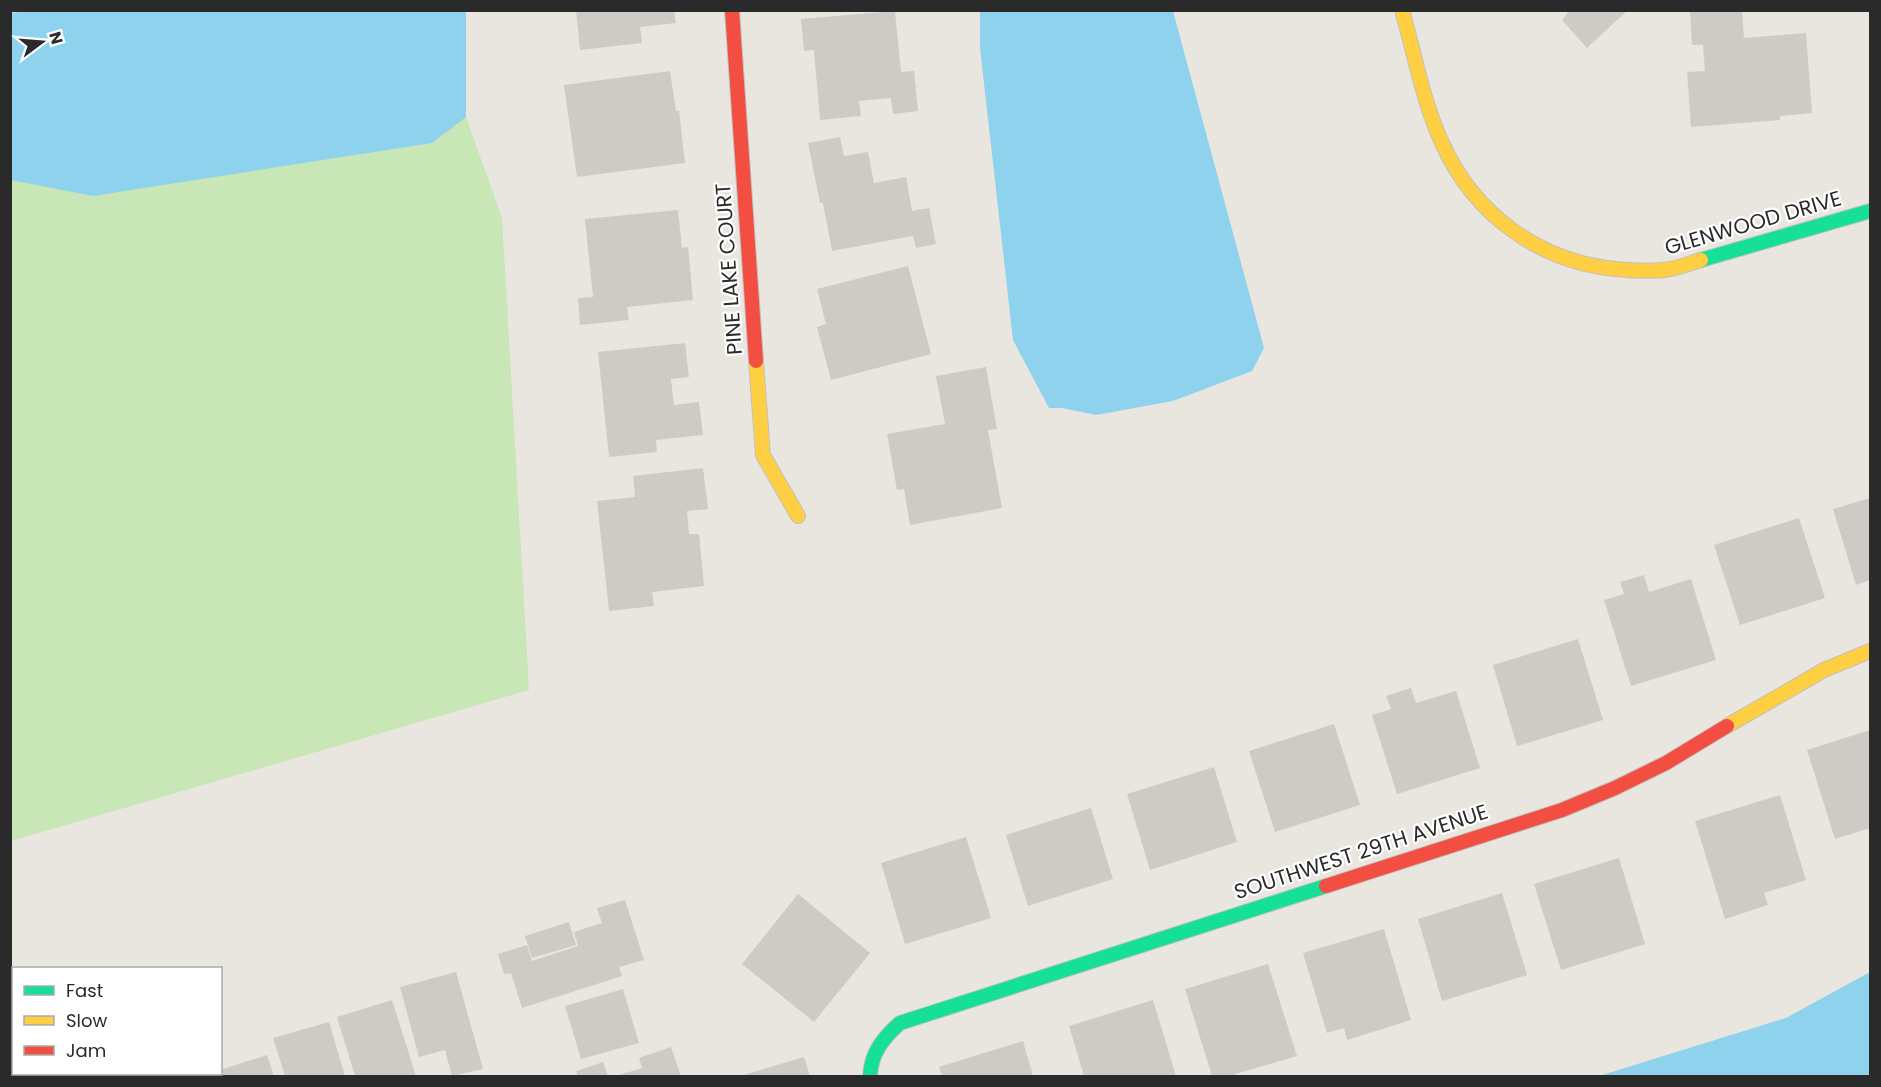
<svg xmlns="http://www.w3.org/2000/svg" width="1881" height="1087" font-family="Poppins,sans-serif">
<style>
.green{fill:#c8e6b6}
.water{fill:#8fd2ee}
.building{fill:#cecbc6}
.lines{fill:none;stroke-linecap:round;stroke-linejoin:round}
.fast-casing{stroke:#c2c1c1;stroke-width:16}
.slow-casing{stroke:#c2c1c1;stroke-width:16}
.jam-casing{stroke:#c2c1c1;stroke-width:16}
.fast{stroke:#16e098;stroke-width:14}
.slow{stroke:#ffcf43;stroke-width:14}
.jam{stroke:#f24e42;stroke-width:14}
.labels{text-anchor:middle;stroke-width:4.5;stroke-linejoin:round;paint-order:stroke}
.street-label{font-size:21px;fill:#2a2a2a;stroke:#fff}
</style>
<rect width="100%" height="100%" fill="#e9e5df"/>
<path class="green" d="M29,10l437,1v106l36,101 27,472 -518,151 -1,-828z"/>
<path class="water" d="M29,11h437v106l-34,26 -339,53 -82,-16v-167z
M980,11h193l91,337 -12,23 -79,30 -77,14 -34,-7h-13l-36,-68 -33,-292z
M1870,972v104h-271l187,-58z"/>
<path class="building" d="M576,10h98l2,13 -36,4 2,16 -62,7z
M1570,10h58l-41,38 -25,-28z
M1690,10h52l2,28 62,-5 6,80 -32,3v4l-89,7 -4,-55 18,-1 -2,-26h-11z
M895,11l6,61 13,-1 4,40 -25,3 -2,-16 -32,3 2,15 -41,4 -6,-70 -10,1 -3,-32z
M670,71l6,40h3l6,52 -108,14 -13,-92z
M840,137l4,19 24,-4 6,31 32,-6 6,34 17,-3 7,36 -20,4 -3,-12 -81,15 -9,-48h-3l-12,-60z
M678,210l4,38 6,-1 5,53 -66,7 2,13 -49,5 -2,-27 15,-1 -8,-78z
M908,266l23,88 -100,26 -14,-53 9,-3 -9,-35z
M685,343l4,34 -18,2 3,26 25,-3 4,33 -47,5 1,12 -48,5 -11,-105z
M986,367l11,62 -9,1 14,78 -92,17 -6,-36 -7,1 -10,-56 58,-10 -9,-48z
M703,468l5,41 -21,2 2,23h10l5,52 -52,6 2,14 -45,5 -12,-110 38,-4 -2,-21z
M1870,498v82l-14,5 -23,-76z
M1799,518l26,80 -85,27 -26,-80z
M1644,575l5,17 42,-13 25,81 -85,26 -27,-86 20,-6 -4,-12z
M1578,639l25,81 -86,26 -24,-81z
M1411,688l5,15 40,-12 24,77 -83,26 -25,-79 19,-6 -5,-13z
M1334,724l26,81 -85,27 -26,-81z
M1870,730v98l-35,11 -28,-89z
M1214,767l23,75 -87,28 -23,-76z
M1780,795l26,85 -42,13 4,12 -43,14 -30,-98z
M1091,808l22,71 -85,27 -22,-71z
M966,837l25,81 -86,26 -24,-81z
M1619,858l26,86 -84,26 -27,-86z
M1502,893l25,82 -85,26 -24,-82z
M798,894l72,59 -56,69 -72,-58z
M625,900l19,60 -25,7 3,9 -100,32 -11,-35 -7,1 -6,-20 29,-9 5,16 46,-15 -4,-14 28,-9 -5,-15z
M569,922l7,23 -44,13 -7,-22z
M1384,929l27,91 -64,20 -3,-12 -17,5 -24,-80z
M1268,964l29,92 -68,20h-17l-27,-87z
M456,972l27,97 -31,7 -7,-26 -26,7 -19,-70z
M623,989l16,54 -58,16 -16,-53z
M392,1000l24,76h-61l-18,-59z
M1153,1000l23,76h-92l-15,-50z
M329,1022l16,54h-60l-12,-38z
M1023,1041l10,35h-91l-3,-9z
M671,1047l10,29h-65l26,-8 -3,-10z
M267,1055l7,21h-61l-1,-2h8v-4z
M804,1057l6,19h-70z
M603,1062l5,14h-30l-2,-5z
M143,1074h58l1,2h-58z"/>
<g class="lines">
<g class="fast-casing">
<path id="fast" d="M1701,260l169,-49
M870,1076c1,-23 13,-38 30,-53l426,-137"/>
</g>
<g class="slow-casing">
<path id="slow" d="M1402,10c13,45 21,93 41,135 32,70 97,117 173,124 18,2 37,3 55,0 10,-2 20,-6 30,-9
M756,361l7,94 35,61
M1727,726l97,-56 46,-19"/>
</g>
<g class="jam-casing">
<path id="jam" d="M732,10l24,351
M1326,886l236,-76 53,-22 51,-25 61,-37"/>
</g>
<use href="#fast" class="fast"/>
<use href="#slow" class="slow"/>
<use href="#jam" class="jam"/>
</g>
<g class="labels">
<g class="street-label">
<text transform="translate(1753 223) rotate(-16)" y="7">GLENWOOD DRIVE</text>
<text transform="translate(729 269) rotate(-94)" y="7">PINE LAKE COURT</text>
<text transform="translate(1361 852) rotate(-18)" y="7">SOUTHWEST 29TH AVENUE</text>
</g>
</g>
<rect width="1881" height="1087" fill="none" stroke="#2a2a2a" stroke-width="24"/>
<rect x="12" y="967" width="210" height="108" fill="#ffffff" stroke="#aaaaaa" stroke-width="1.5"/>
<rect x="24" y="986" width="30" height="9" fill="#16e098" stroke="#aaaaaa" stroke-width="1.5"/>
<text x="66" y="997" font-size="18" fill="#2a2a2a">Fast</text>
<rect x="24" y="1016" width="30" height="9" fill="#ffcf43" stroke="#aaaaaa" stroke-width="1.5"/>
<text x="66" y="1027" font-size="18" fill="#2a2a2a">Slow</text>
<rect x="24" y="1046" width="30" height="9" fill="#f24e42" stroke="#aaaaaa" stroke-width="1.5"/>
<text x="66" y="1057" font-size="18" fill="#2a2a2a">Jam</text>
<g transform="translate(42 42) rotate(74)" stroke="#ffffff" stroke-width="4.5" paint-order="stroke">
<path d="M0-4.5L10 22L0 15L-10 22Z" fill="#2a2a2a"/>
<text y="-9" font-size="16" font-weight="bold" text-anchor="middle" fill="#2a2a2a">N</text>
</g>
</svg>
